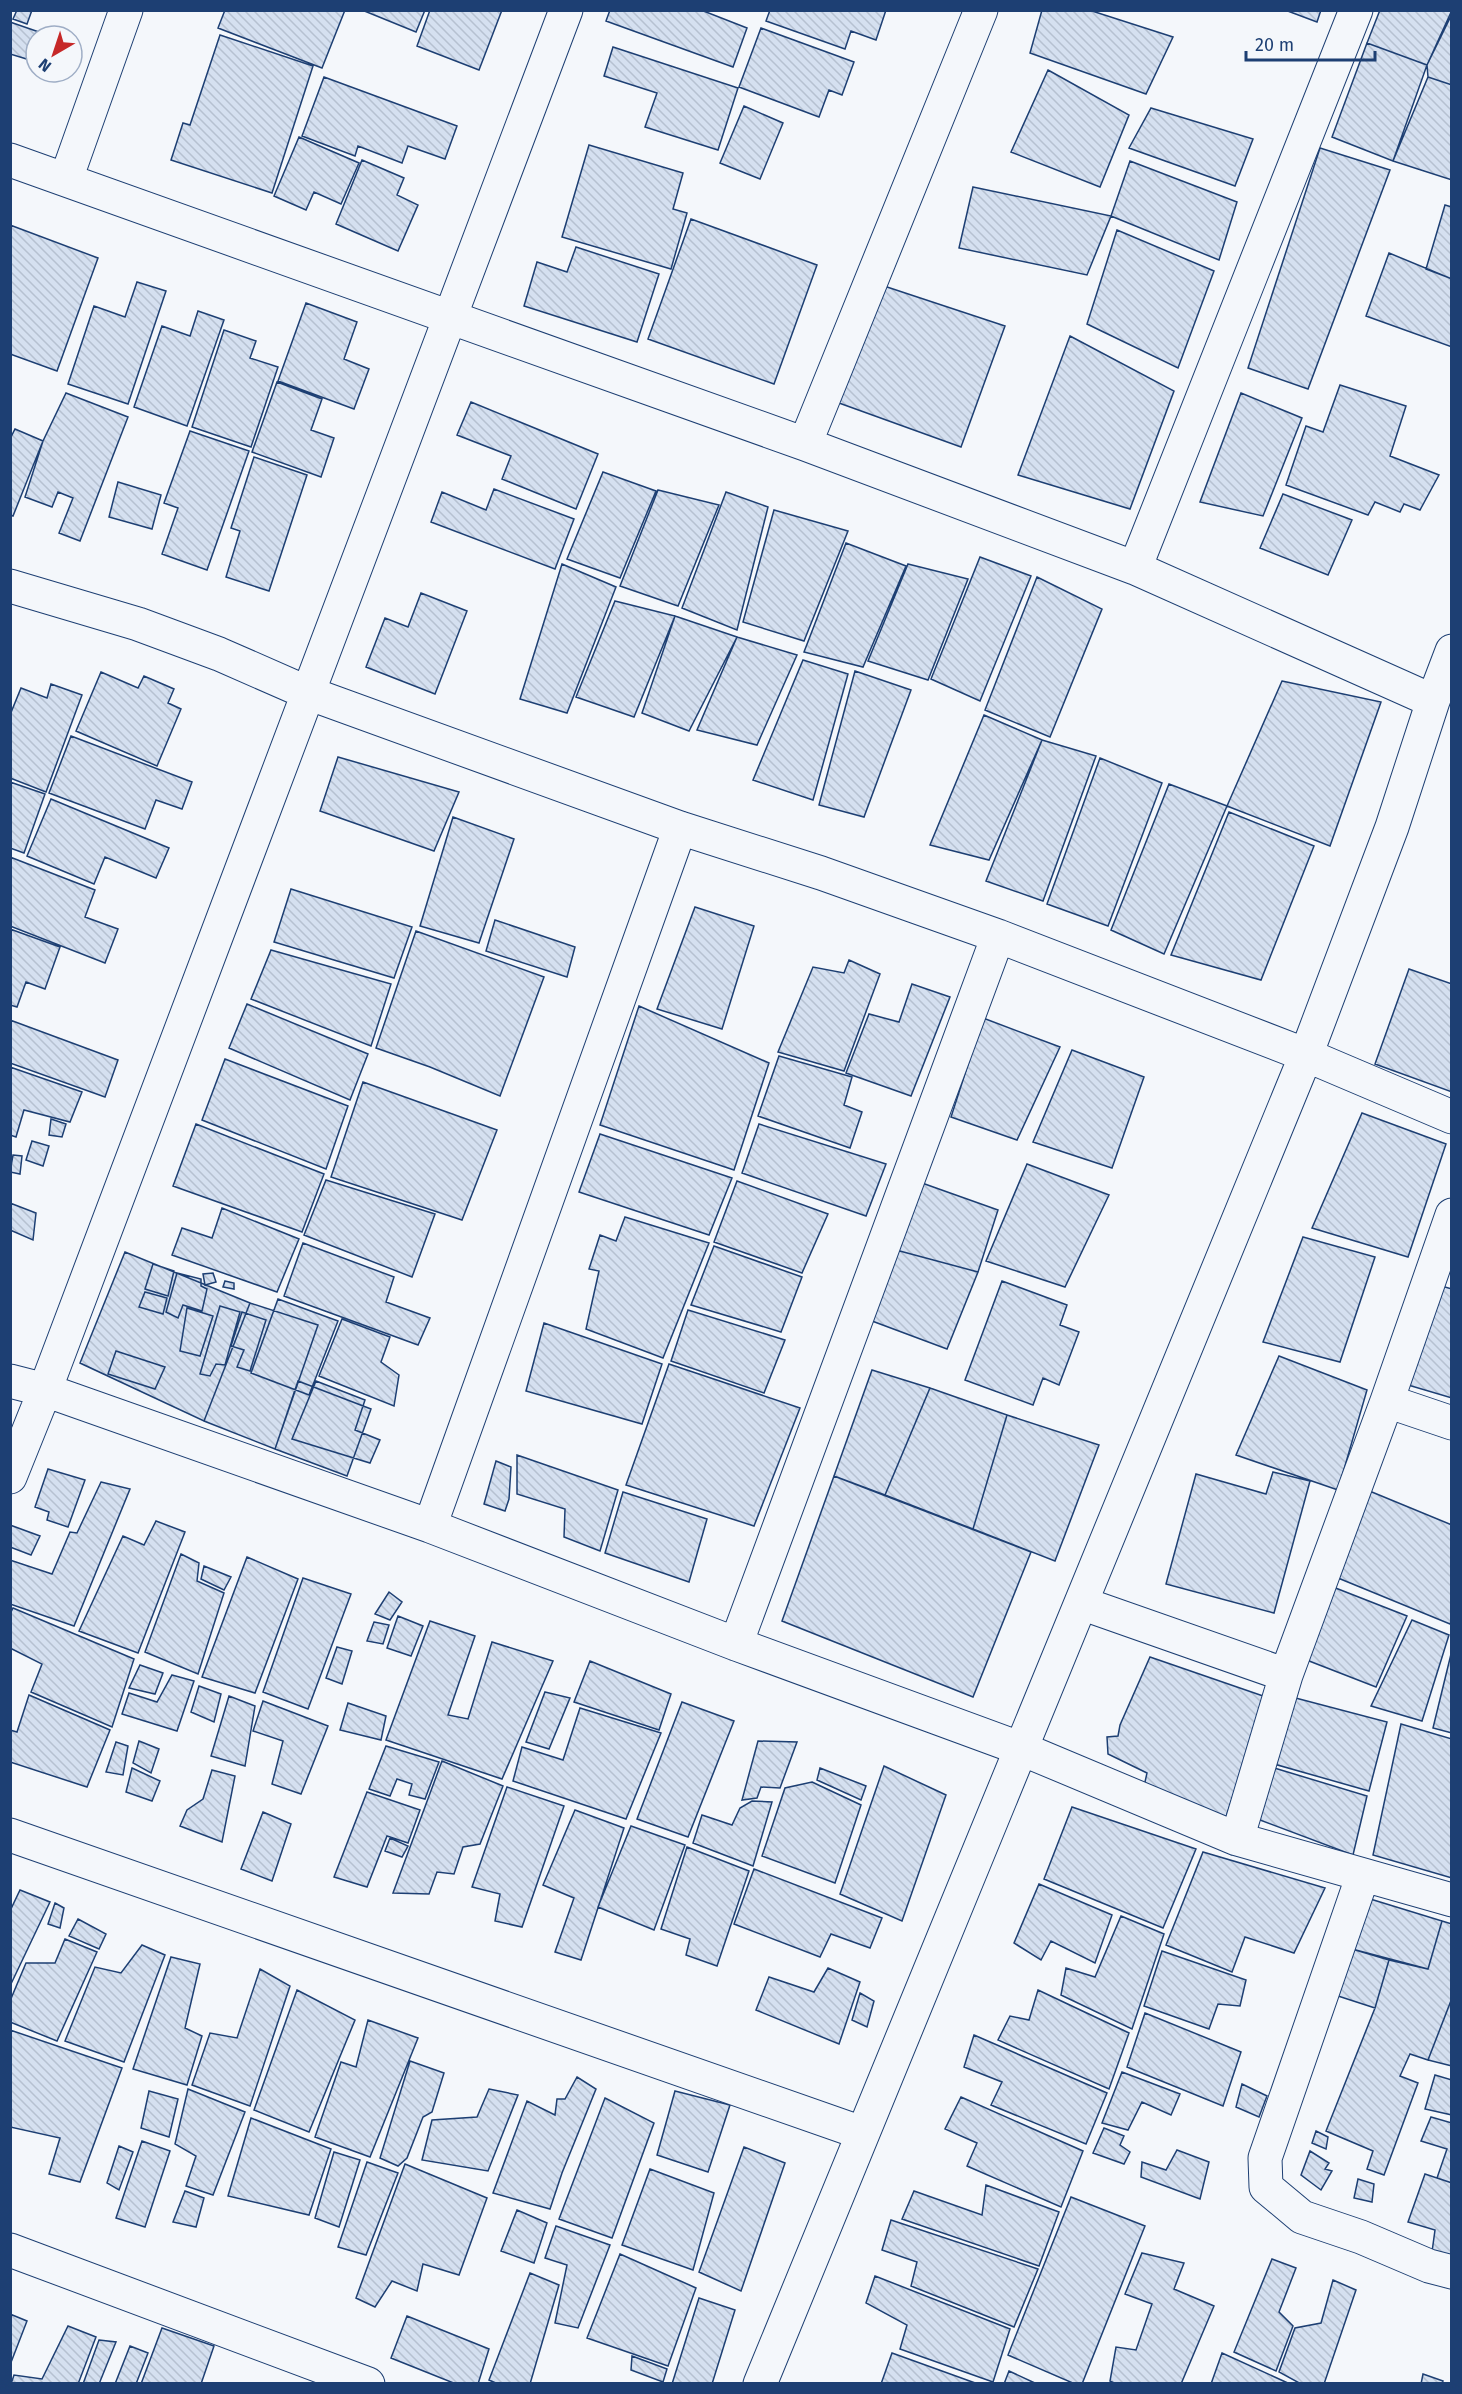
<svg xmlns="http://www.w3.org/2000/svg" width="1462" height="2394" font-family="'Fira Sans',sans-serif">
<style>
.building{fill:url(#building-back-hatch);stroke:#1d3f73;stroke-width:1.5}
.lines{fill:none;stroke-linecap:round;stroke-linejoin:round}
.minor-casing{stroke:#1d3f73;stroke-width:35}
.minor{stroke:#f4f7fb;stroke-width:33}
</style>
<defs>
<pattern id="building-back-hatch" width="6" height="6" patternUnits="userSpaceOnUse" patternTransform="scale(1.5)"><rect width="6" height="6" fill="#d5e0f0"/><path d="M-1 5l2 2M0 0l6 6M5-1l2 2" fill="none" stroke="#b6c1d1"/></pattern>
</defs>
<rect width="100%" height="100%" fill="#f4f7fb"/>
<path class="building" d="M17,10h15l-5,14 -14,-5z
M225,10h120l-23,58 -104,-40z
M362,10h63l-9,22z
M430,10h72l-23,60 -62,-24z
M610,10h91l46,18 -14,39 -127,-46z
M770,10h116l-10,30 -25,-9 -6,18 -79,-28z
M1042,10h47l84,27 -27,57 -116,-41z
M1285,10h36l-4,12z
M1380,10h72l-25,55 -60,-22z
M1452,14v71l-24,-8 -1,-12z
M10,22l29,10 -9,28 -20,-6z
M761,28l93,34 -12,33 -13,-5 -10,27 -80,-30z
M220,35l93,31 -41,127 -101,-33 12,-37 7,2z
M1367,43l60,22 -34,96 -61,-24z
M613,47l125,41 -20,62 -73,-23 12,-34 -53,-17z
M1048,70l81,45 -29,72 -89,-35z
M324,77l133,49 -12,33 -37,-13 -6,17 -44,-17 -3,10 -53,-20z
M1428,77l24,8v95l-59,-19z
M744,106l39,17 -23,56 -40,-16z
M1151,108l102,31 -18,47 -106,-38z
M299,137l60,26 -18,41 -27,-12 -8,18 -32,-14z
M589,145l94,28 -10,36 14,4 -16,56 -109,-32z
M1320,148l70,22 -82,219 -60,-21z
M362,160l42,18 -7,17 21,10 -20,46 -62,-27z
M1130,161l107,41 -18,58 -108,-44z
M973,187l138,29 -24,59 -128,-27z
M1445,205l7,2v72l-26,-10z
M691,219l126,46 -43,119 -126,-45z
M10,225l88,33 -41,113 -47,-17z
M1117,230l97,41 -36,97 -91,-44z
M576,247l83,27 -22,68 -113,-36 13,-44 30,10z
M1389,253l63,26v68l-86,-31z
M137,282l29,9 -38,113 -60,-20 26,-78 31,11z
M881,285l124,41 -44,121 -122,-44z
M306,303l51,19 -13,37 25,10 -15,40 -76,-28z
M198,311l26,9 -37,106 -53,-19 28,-81 28,10z
M224,330l32,11 -6,17 28,9 -27,80 -59,-20z
M1070,336l104,55 -44,118 -112,-34z
M277,382l45,17 -11,31 23,8 -13,39 -69,-25z
M1340,385l66,21 -16,50 49,19 -19,35 -16,-6 -4,8 -25,-10 -7,13 -82,-30 20,-59 17,6z
M66,393l62,24 -48,124 -21,-8 14,-35 -15,-6 -6,15 -27,-10 18,-56z
M1241,393l61,25 -39,98 -63,-14z
M471,402l127,52 -22,55 -74,-30 9,-23 -54,-21z
M15,429l28,12 -30,75 -3,-1v-76z
M190,431l59,20 -42,119 -45,-16 16,-46 -14,-5z
M254,457l53,18 -38,116 -43,-14 14,-46 -9,-3z
M603,472l53,19 -36,87 -53,-19z
M118,482l43,13 -9,34 -43,-12z
M494,489l80,30 -19,50 -124,-47 11,-30 44,18z
M658,490l61,15 -41,101 -58,-20z
M726,492l42,15 -31,123 -55,-22z
M1283,494l69,26 -24,55 -68,-27z
M774,510l74,21 -44,110 -61,-19z
M846,543l60,23 -43,101 -59,-15z
M980,557l51,19 -51,125 -49,-22z
M562,564l54,23 -49,126 -47,-14z
M908,564l60,15 -40,101 -60,-19z
M1037,577l65,32 -52,128 -65,-27z
M421,593l46,18 -32,83 -69,-27 19,-49 23,9z
M615,601l60,15 -41,101 -58,-20z
M675,616l62,21 -48,94 -47,-18z
M737,637l60,18 -40,90 -60,-15z
M803,660l45,14 -35,126 -60,-20z
M855,671l56,19 -47,127 -45,-12z
M101,672l37,16 6,-12 30,13 -6,14 13,6 -24,57 -81,-35z
M1282,681l99,21 -51,144 -103,-40z
M51,684l31,11 -36,97 -36,-14v-63l11,-27 26,10z
M984,715l58,25 -53,120 -59,-15z
M71,736l121,46 -10,27 -26,-9 -11,29 -96,-36z
M1042,740l54,16 -53,145 -57,-20z
M338,757l121,35 -25,59 -114,-40z
M1100,758l62,25 -54,143 -61,-22z
M10,782l35,12 -21,59 -14,-5z
M1169,784l58,22 -63,148 -53,-24z
M51,799l118,49 -13,30 -51,-21 -11,27 -67,-28z
M1229,812l85,34 -53,134 -90,-25z
M453,817l61,22 -35,104 -59,-17z
M10,857l85,33 -10,27 33,12 -13,34 -95,-37z
M291,889l121,38 -18,51 -120,-36z
M695,907l59,19 -32,103 -65,-20z
M495,920l80,27 -8,30 -81,-26z
M10,929l50,18 -15,42 -19,-7 -9,25 -7,-2z
M416,931l128,46 -44,119 -70,-29 -54,-19z
M271,950l120,34 -20,62 -120,-47z
M849,960l31,14 -36,97 -66,-19 35,-85 31,6z
M1409,969l43,15v108l-77,-28z
M912,984l38,13 -39,99 -65,-23 23,-59 30,8z
M247,1004l121,50 -18,46 -121,-52z
M639,1006l130,57 -35,107 -134,-45z
M983,1018l77,29 -43,93 -66,-23z
M10,1020l108,40 -13,37 -95,-34z
M1072,1050l72,27 -32,91 -79,-26z
M779,1056l73,21 -8,28 18,7 -12,36 -92,-32z
M225,1059l123,47 -22,63 -124,-49z
M10,1067l72,25 -12,30 -46,-12 -8,27 -6,-2z
M363,1082l134,48 -35,90 -131,-43z
M1362,1113l84,31 -38,113 -96,-29z
M51,1119l15,5 -4,13 -13,-2z
M196,1124l128,50 -22,58 -129,-46z
M759,1124l127,40 -20,52 -124,-43z
M600,1134l132,44 -23,57 -130,-43z
M32,1141l17,5 -6,20 -17,-6z
M13,1155l9,1 -2,18 -10,-2z
M1027,1164l82,31 -44,92 -79,-26z
M326,1180l109,34 -23,63 -108,-42z
M737,1181l91,33 -26,59 -88,-31z
M922,1183l76,27 -20,62 -82,-22z
M10,1203l26,10 -3,27 -23,-10z
M222,1208l77,31 -22,53 -105,-37 10,-27 30,10z
M625,1217l84,26 -46,115 -77,-29 13,-58 -10,-2 11,-34 16,6z
M1303,1237l72,20 -35,105 -77,-20z
M303,1243l91,34 -8,25 44,16 -12,27 -134,-49z
M714,1246l88,31 -21,55 -90,-27z
M896,1250l82,22 -31,77 -75,-28z
M125,1252l125,51 -46,118 -124,-58z
M153,1264l21,7 -6,25 -23,-7z
M177,1273l24,6v7l6,3 -5,22 -19,-6 -5,13 -12,-6z
M213,1273l3,9 -11,3 -2,-11z
M225,1281l9,2v6l-11,-2z
M1002,1281l65,24 -7,20 19,7 -20,53 -16,-7 -10,27 -68,-25z
M1438,1285l14,4v109l-44,-13z
M145,1292l22,6 -4,16 -24,-7z
M278,1299l60,22 -29,74 -58,-22z
M250,1303l68,22 -43,124 -71,-28z
M220,1306l20,6 -15,53 -9,-1 -6,12 -10,-2z
M187,1308l26,8 -13,40 -20,-5z
M688,1310l97,30 -21,53 -93,-32z
M242,1312l24,8 -16,51 -13,-4 7,-17 -13,-4z
M342,1319l48,18 -9,25 18,13 -5,31 -75,-30z
M544,1323l118,41 -20,60 -116,-33z
M116,1351l49,16 -10,22 -47,-15z
M1279,1356l88,34 -29,100 -102,-35z
M669,1364l131,44 -46,118 -128,-41z
M872,1370l58,18 -45,107 -51,-19z
M298,1381l73,28 -24,67 -72,-27z
M316,1381l49,19 -10,30 25,10 -10,23 -78,-24z
M930,1388l77,27 -34,114 -88,-34z
M1007,1415l92,30 -44,116 -82,-32z
M517,1455l101,35 -18,61 -36,-14 1,-28 -48,-15z
M496,1461l15,6 -2,32 -4,12 -21,-7z
M48,1469l37,11 -17,47 -21,-7 2,-8 -14,-5z
M1273,1472l37,9 -36,132 -108,-29 30,-110 70,20z
M834,1476l197,76 -58,145 -191,-76z
M101,1482l29,7 -56,137 -64,-22v-44l42,14 18,-42 7,1z
M1367,1490l85,35v94l-2,5 -112,-46z
M623,1492l84,27 -18,63 -84,-29z
M156,1521l29,11 -47,121 -59,-22 44,-95 21,9z
M10,1525l30,11 -9,19 -21,-8z
M181,1554l18,9 -2,18 27,12 -26,81 -53,-22z
M247,1557l51,22 -43,114 -53,-16z
M204,1566l27,11 -7,13 -23,-11z
M303,1578l48,16 -43,115 -45,-17z
M1333,1587l74,29 -31,71 -72,-28z
M389,1592l13,10 -12,18 -15,-6z
M13,1608l121,51 -22,68 -81,-35 11,-28 -32,-16v-34z
M398,1616l25,10 -12,30 -24,-8z
M1412,1620l37,15 -27,86 -51,-15z
M430,1621l45,15 -27,79 20,4 24,-77 61,19 -51,118 -116,-39z
M374,1622l15,3 -6,19 -16,-3z
M337,1647l15,4 -10,33 -16,-6z
M1452,1650v83l-19,-5z
M1150,1657l116,40 -40,120 -83,-26 4,-18 -39,-19 -1,-17 11,-1 2,-11z
M590,1661l81,33 -12,36 -85,-28z
M140,1665l23,8 -8,21 -26,-6z
M172,1675l22,6 -17,50 -55,-17 7,-21 28,9z
M199,1686l22,8 -7,28 -23,-10z
M545,1692l25,6 -21,51 -23,-7z
M29,1695l81,35 -23,57 -77,-25v-32l7,2z
M229,1696l26,10 -10,60 -34,-10z
M1288,1696l99,26 -18,69 -102,-29z
M263,1701l65,25 -27,68 -29,-10 11,-43 -30,-10z
M682,1702l52,19 -46,116 -51,-18z
M348,1703l38,13 -5,24 -41,-10z
M580,1708l81,25 -35,86 -113,-38 9,-34 41,13z
M1401,1724l51,15v139l-79,-23z
M139,1741l20,8 -8,24 -18,-10z
M758,1741l39,1 -17,46 -19,-1 -4,11 -15,2z
M116,1742l12,4 -5,29 -17,-3z
M386,1746l53,16 -14,37 -16,-4 3,-11 -15,-5 -7,17 -21,-7z
M442,1761l61,25 -23,58 -17,3 -9,27 -17,-2 -8,22 -36,-1z
M884,1766l62,29 -44,126 -62,-27z
M1271,1767l96,29 -14,59 -101,-38z
M132,1768l28,13 -8,20 -26,-9z
M820,1768l46,18 -5,14 -44,-20z
M212,1770l23,6 -13,66 -42,-16 7,-16 16,-11z
M812,1782l49,23 -26,78 -73,-27 23,-68z
M507,1787l57,19 -42,121 -27,-6 5,-27 -28,-7z
M367,1792l53,18 -12,33 -21,-7 -20,51 -33,-10z
M752,1801l20,1 -19,64 -60,-23 9,-28 30,10 8,-17z
M1072,1807l124,42 -33,79 -119,-49z
M575,1810l49,18 -43,132 -26,-8 19,-54 -31,-13z
M263,1812l28,12 -19,57 -31,-12z
M631,1826l54,19 -31,85 -56,-23z
M390,1838l18,8 -6,11 -17,-6z
M687,1847l62,24 -32,95 -31,-11 4,-16 -29,-10z
M1203,1852l122,36 -31,65 -49,-16 -13,35 -66,-27z
M754,1869l128,49 -12,30 -39,-14 -11,23 -86,-33z
M1039,1884l73,31 -17,48 -44,-22 -10,19 -27,-17z
M20,1890l30,12 -40,84v-75z
M1367,1898l75,23 -14,48 -76,-20z
M55,1903l9,5 -4,20 -12,-4z
M1121,1916l43,18 -32,95 -71,-34 5,-27 29,9z
M78,1919l28,15 -7,15 -30,-13z
M1442,1921l10,3v74l-24,62 -18,-6 -10,22 18,7 -34,92 -17,-6 6,-18 -47,-20 49,-123 14,-48 39,9z
M65,1939l32,13 -40,89 -47,-19v-21l16,-38h29z
M142,1945l23,10 -41,107 -59,-21 30,-74 26,6z
M1352,1949l37,11 -14,48 -37,-12z
M1162,1951l84,29 -6,26 -22,-2 -9,25 -65,-23z
M171,1957l29,7 -15,64 17,8 -15,49 -54,-16z
M828,1968l32,14 -21,62 -83,-34 13,-33 45,15z
M260,1969l30,17 -40,120 -58,-21 18,-52 27,5z
M297,1990l58,30 -46,112 -55,-22z
M1038,1990l91,43 -20,56 -111,-49 12,-24 19,4z
M860,1993l14,8 -7,26 -15,-7z
M1452,1998v68l-24,-6z
M1145,2013l96,39 -18,54 -96,-39z
M368,2020l50,18 -48,119 -55,-20 26,-75 15,5z
M10,2030l112,38 -42,114 -31,-8 11,-36 -50,-11z
M974,2035l133,58 -21,51 -95,-39 11,-23 -38,-15z
M410,2061l34,12 -12,39 -9,5 -16,41 -9,8 -18,-8z
M1122,2072l58,22 -9,21 -29,-13 -14,28 -26,-7z
M1435,2075l17,5v35l-27,-6z
M577,2077l19,12 -34,84 -12,36 -57,-16 34,-92 28,14 2,-16h8z
M1242,2084l25,12 -8,21 -23,-10z
M188,2089l57,23 -32,83 -27,-9 10,-30 -21,-12z
M489,2089l29,6 -30,76 -66,-11 10,-40 45,-3z
M149,2091l29,8 -9,38 -28,-9z
M675,2091l55,14 -22,67 -51,-17z
M961,2097l122,54 -22,56 -94,-41 10,-23 -32,-14z
M605,2098l49,25 -42,115 -53,-19z
M1431,2117l21,6v60l-15,-5 10,-29 -26,-8z
M251,2118l80,31 -22,66 -81,-19z
M1104,2128l20,8 -4,9 10,7 -6,12 -31,-11z
M1316,2131l12,6 -2,12 -14,-6z
M142,2141l28,10 -25,76 -29,-9z
M119,2146l14,6 -14,38 -12,-7z
M744,2147l41,16 -44,128 -42,-19z
M1177,2150l32,12 -9,37 -59,-22 1,-15 24,8z
M1310,2151l19,12 -4,6 7,2 -11,19 -20,-15z
M334,2152l26,8 -21,67 -24,-9z
M367,2162l31,11 -32,82 -28,-8z
M405,2164l82,34 -28,77 -36,-11 -6,27 -25,-10 -17,26 -19,-9z
M650,2169l64,24 -21,77 -71,-25z
M1425,2174l27,9v75l-20,-6 3,-22 -27,-8z
M1358,2179l16,5 -2,18 -18,-4z
M986,2185l73,27 -20,54 -137,-47 12,-28 68,24z
M185,2191l19,7 -8,29 -23,-5z
M1071,2197l74,29 -63,158h-7l-67,-29z
M517,2210l30,13 -13,40 -33,-12z
M891,2220l147,49 -24,58 -103,-41 6,-24 -35,-12z
M556,2226l54,19 -32,83 -23,-5 12,-58 -22,-7z
M1142,2253l42,10 -10,26 40,17 -33,78h-65l-6,-3 6,-34 20,3 16,-46 -27,-10z
M620,2254l76,34 -28,78 -81,-28z
M1272,2259l24,9 -17,44 14,14 -17,45 -42,-19z
M530,2273l29,12 -29,99h-32l-9,-4z
M875,2276l135,53 -17,53 -93,-33 7,-24 -41,-22z
M1333,2280l23,10 -32,94h-23l-22,-12 16,-44 26,-5z
M699,2298l36,12 -23,74h-40z
M10,2314l17,7 -17,44z
M407,2316l82,33 -11,35h-22l-65,-26z
M68,2326l28,11 -18,47h-67l3,-9 28,4z
M162,2328l52,18 -13,38h-60z
M99,2340l17,2 -17,42h-16z
M130,2346l18,7 -12,31h-21z
M892,2353l86,31h-97z
M1222,2353l68,31h-79z
M632,2356l35,13 -4,13 -32,-12z
M1009,2371l28,13h-33z
M1423,2374l20,7 -1,3h-21z"/>
<g class="lines">
<g class="minor-casing">
<path id="minor" d="M10,160l795,284 330,124 298,133
M66,179l60,-169
M805,444l176,-434
M1135,568l221,-558
M10,586l128,38 81,30 89,39 372,135 141,45 177,63 308,119 146,62
M10,1381l35,9 385,136 306,118 286,105 215,90 215,61
M1387,1401l65,22
M10,1477l35,-87 521,-1380
M430,1526l250,-698
M1081,1603l205,72
M736,1644l262,-708
M10,1835l852,298
M1237,1839l49,-164 101,-274 65,-186
M1363,1875l-98,283 1,29 36,30 59,20 68,29 23,6
M10,2250l358,134
M760,2384l546,-1329 86,-228 41,-126 19,-50"/>
</g>
<use href="#minor" class="minor"/>
</g>
<rect width="1462" height="2394" fill="none" stroke="#1d3f73" stroke-width="24"/>
<g transform="translate(54 54) rotate(219)"><circle r="28" fill="#f4f7fb" stroke="#9eadc5" stroke-width="1.5"/>
<path d="M0-4.5L10 22L0 15L-10 22Z" fill="#c62828"/>
<text y="-9" font-size="16" font-weight="bold" text-anchor="middle" fill="#1d3f73">N</text>
</g>
<path d="M1246 51v9h129v-9" fill="none" stroke="#1d3f73" stroke-width="3"/>
<text x="1255" y="51" font-size="18" fill="#1d3f73" stroke="#f4f7fb" stroke-width="4.5" paint-order="stroke">20 m</text>
</svg>
